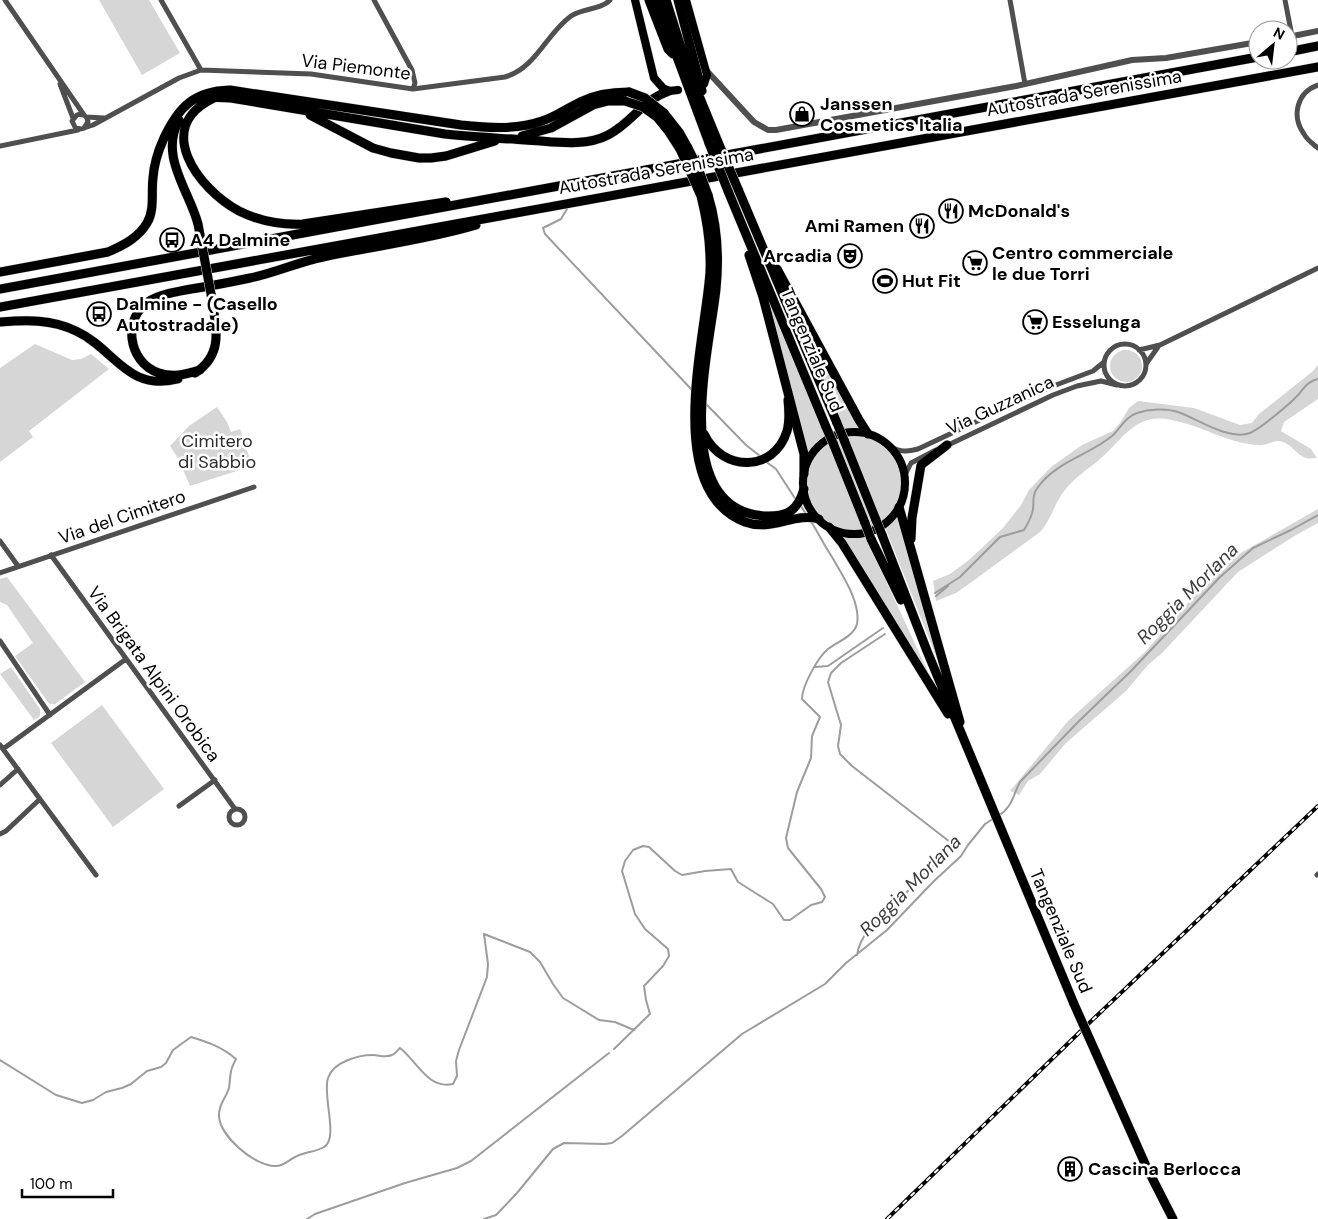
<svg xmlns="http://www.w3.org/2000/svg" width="1318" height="1219" font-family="'DM Sans',sans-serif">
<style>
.green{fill:#d6d6d6}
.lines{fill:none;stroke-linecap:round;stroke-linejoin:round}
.stream{stroke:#9d9d9d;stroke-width:2}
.primary-casing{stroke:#dbdbdb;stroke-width:9}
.trunk-casing{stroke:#dbdbdb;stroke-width:10}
.motorway-casing{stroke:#dbdbdb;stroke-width:10}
.minor{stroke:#4f4f4f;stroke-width:5}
.tertiary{stroke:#4f4f4f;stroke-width:6}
.primary{stroke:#000;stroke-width:8}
.trunk{stroke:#000;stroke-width:9}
.motorway{stroke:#000;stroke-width:9}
.rail-casing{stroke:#000;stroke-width:4}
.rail{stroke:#fff;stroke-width:2;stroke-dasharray:5.5;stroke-linecap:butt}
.trunk-bridge-casing{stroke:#dbdbdb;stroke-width:10;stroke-linecap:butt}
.motorway-bridge-casing{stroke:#dbdbdb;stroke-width:10;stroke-linecap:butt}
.trunk-bridge{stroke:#000;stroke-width:9}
.motorway-bridge{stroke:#000;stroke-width:9}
.labels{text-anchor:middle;stroke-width:5;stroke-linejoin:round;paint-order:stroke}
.street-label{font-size:18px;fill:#000;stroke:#fff}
.poi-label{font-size:18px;font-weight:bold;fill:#000;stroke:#fff;text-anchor:start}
.park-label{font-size:18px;fill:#2d2d2d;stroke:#fff}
.water-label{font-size:19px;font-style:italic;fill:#3e3e3e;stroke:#fff}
</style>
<rect width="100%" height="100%" fill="#fff"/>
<path class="green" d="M99,0h50l31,53 -38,22z
M769,259l95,172h-21z
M762,286l64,150 -9,7 -11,18z
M35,344l37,16 9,-1 10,-5 18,15 -80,62 4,6 -33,25v-94z
M1110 366a16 16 0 1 1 32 0a16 16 0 1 1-32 0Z
M1318,365v34l-34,23 -3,9 30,18 6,9c-3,0 -8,1 -11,0 -11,-4 -16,-17 -29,-17 -7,1 -12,5 -19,4 -32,-2 -57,-20 -87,-25 -36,-8 -48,20 -72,40 -11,9 -25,18 -34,30 -11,13 -13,29 -25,42l-71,52 -13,9 -20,8 -3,-20 17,-7 19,-14 34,-32 18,-23 8,-15 22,-23 31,-22 31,-14 7,-8 9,-15 9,-7 56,7 46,17 12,-2 7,-9 54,-43z
M217,407l10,15 4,10 9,-3 12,37 -62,20 -12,-28 -8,-12 19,-20z
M807 483a47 47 0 1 1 94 0a47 47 0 1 1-94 0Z
M1318,509v14l-22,12 -58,37 -76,81 -14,12 -22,26 -60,52 -26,31 -12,7 -9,14 -9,-4 59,-71 76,-68 57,-65 37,-33z
M899,516l48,168 -62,-157z
M835,531l12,4 18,1 72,155 -87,-143z
M7,577l78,105 -30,22h-5l-3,-3 -32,-45 18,-13 -26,-38 -7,-3v-23z
M11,667l29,42v7l-6,4 -34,-46z
M102,705l62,84 -51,38 -62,-84z"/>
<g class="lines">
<path class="stream" d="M567,209l-6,10 -18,9 2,6 147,156
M706,404l40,41 14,11
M765,461l11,8 20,31
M801,506l5,8
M935,593l25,-16 40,-40 24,-7c4,-7 8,-13 9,-21 1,-9 -1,-14 5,-22 18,-25 51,-32 74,-51 9,-8 13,-19 25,-23 12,-4 29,-5 41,-1 20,7 51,29 72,21 10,-4 41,-30 48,-38 6,-7 10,-14 20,-16
M936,596l12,-10
M815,667l13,-1 55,-38
M998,816c14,-8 15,-21 22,-34l58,-60 53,-51 89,-94 33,-29 38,-18 27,-15
M857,955c4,-25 25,-37 42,-54 8,-8 15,-18 23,-26 10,-9 23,-17 30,-29l-2,-4 -98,-76 -12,-12 -2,-8 3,-21 -13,-43 3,-9 10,-10 44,-29
M614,1049l36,-35 -4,-14 -2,-14 19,-20 6,-10 -1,-7 -23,-20 -10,-15 -13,-43 3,-10 8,-11 10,-4 6,1 26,24 7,4 23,-4 26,-2 7,13 35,22 11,16h6l21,-15 11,-3 3,-5 -4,-8 -33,-41 -2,-10 11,-46 14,-34 1,-22 8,-19 -18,-18c0,-13 16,-42 26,-50 9,-7 26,-13 29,-25 4,-22 -15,-49 -25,-67 -8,-12 -14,-25 -22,-37
M0,1060l56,35 26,8 11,-3 13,-8 16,-4 9,-4 16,-13 14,-4 5,-4 7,-13 18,-13c17,5 31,10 45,22 -7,13 -5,15 -7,29 -3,10 -11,17 -10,28 1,21 36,50 56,50 7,1 14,-6 20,-9 9,-5 21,-5 29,-10 15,-8 -2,-53 4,-69 5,-16 30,-23 45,-23 6,0 13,3 19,0 3,-1 6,-5 8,-7 17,13 28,42 53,36l4,-8 -1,-15 3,-11 28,-73 1,-13 -4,-30 46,18 10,10 13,22 10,14 36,22 16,2 19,8
M307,1219l8,-5 90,-31 52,-15 14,-7 138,-108
M484,1219l12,-4 21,-22 36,-44 11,-6 41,1 7,-1 10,-7 120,-102 83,-50 21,-21 41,-33 46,-48 28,-26 7,-11 17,-21 9,-6"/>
<g class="primary-casing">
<path id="primary" d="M635,0l19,78 9,10 6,3 9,-1
M686,0l21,75 -3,9
M803 483a51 51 0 1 1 102 0a51 51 0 1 1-102 0Z"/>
</g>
<g class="trunk-casing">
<path id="trunk" d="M649,0l19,49 5,5
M658,0l19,57 32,86
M666,0l22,69 30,73
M678,0l24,91
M738,189l99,234
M728,191l98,236
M749,255l14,42 41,157v20
M777,269l82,151 9,14
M844,440l32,80
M833,443l32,80
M899,507l61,215
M829,527l13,16 106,171
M882,535l45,116 147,353
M871,539l30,61
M911,539l1,-21 9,-53 26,-20
M1095,1051l51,115 27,53"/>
</g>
<g class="motorway-casing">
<path id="motorway" d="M1288,52l30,-6
M206,97l25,1 214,36c27,3 54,4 80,6 27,1 58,8 83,-5 25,-13 34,-35 61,-44
M214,98c-62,29 -16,91 25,113 20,10 42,14 64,13l143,-22
M664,113l15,19 9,16
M310,115l63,33 18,5 28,5h12l15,-2 49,-15
M657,117l12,15 11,17
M179,120c-20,36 10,70 19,104
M522,136l29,-8 42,-23 15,-4h17
M708,195c9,29 11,64 8,94 -6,59 -49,222 49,227 23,1 33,-6 39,-27
M701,196c6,24 10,51 9,76 -4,65 -48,218 35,250 27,10 49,-10 74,-3
M0,272l108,-20c16,-7 30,-14 39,-29 8,-13 4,-31 6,-45 1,-15 5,-27 11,-40 15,-32 31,-47 66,-48l231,35c27,3 55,5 81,-4 14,-4 25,-13 38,-19 16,-8 31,-10 49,-10
M0,289l1258,-232
M0,307l1318,-240
M0,322c27,-2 51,-3 76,9 39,18 51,61 102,48
M200,370c-14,4 -27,8 -41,3 -31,-10 -38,-56 -8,-73 12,-7 26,-8 40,-11 20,-3 40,-7 59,-11 25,-5 48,-16 73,-21 51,-11 103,-17 153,-32
M195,373c31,-20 20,-50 16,-79
M704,434c18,38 70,39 83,-3 3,-10 2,-21 1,-31"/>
</g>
<path class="minor" d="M5,0l79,115
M161,0l40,70
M374,0l38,70 3,13 -2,6
M1010,0l15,84
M1285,0l7,36
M60,84l13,34
M1318,85c-21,7 -27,31 -14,49 3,6 9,10 14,14
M86,117l18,1
M84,128l4,-6c-1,-6 -5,-9 -11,-7l-5,6 3,6 6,2 12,-4 86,-47 22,-8 110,4 102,15 92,-12c31,-9 41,-43 66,-61 12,-8 30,-6 39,-16
M0,146l78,-16
M1104 365a21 21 0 1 1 42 0a21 21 0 1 1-42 0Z
M1139,350l21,-5 158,-77
M1146,364l12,-17
M946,446l107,-51 24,-9 24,-5 16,4
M891,447c10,5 16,5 27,2l130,-61 45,-17 11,-9
M905,475l6,-12 25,-13
M0,541l18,25
M51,555l184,254
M0,573l254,-86
M0,641l50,74
M0,745l96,130
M3,749l123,-90
M0,785l18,-16
M179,806l36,-26
M229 817a8 8 0 1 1 16 0a8 8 0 1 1-16 0Z
M0,834l6,-3 34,-32
M1317,875l1,-1"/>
<path class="tertiary" d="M1288,37l30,-6
M707,71l47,51 14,8h8l240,-44 116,-26 34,-2 92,-16"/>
<use href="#primary" class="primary"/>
<use href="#trunk" class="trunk"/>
<use href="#motorway" class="motorway"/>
<g class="rail-casing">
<path id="rail" d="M887,1219l199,-193 232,-220"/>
</g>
<use href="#rail" class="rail"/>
<g class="trunk-bridge-casing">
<path id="trunk-bridge" d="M718,142l20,47
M709,143l19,48
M837,423l7,17
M826,427l7,16
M876,520l6,15
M865,523l6,16
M1074,1004l21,47"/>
</g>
<g class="motorway-bridge-casing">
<path id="motorway-bridge" d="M629,92l16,6 19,15
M625,101l18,6 14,10
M688,148l10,20 10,27
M680,149l21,47
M198,224l13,70"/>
</g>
<use href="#trunk-bridge" class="trunk-bridge"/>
<use href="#motorway-bridge" class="motorway-bridge"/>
</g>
<defs>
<g id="shop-ring" transform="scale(1.25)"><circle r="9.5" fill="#fff" stroke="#000" stroke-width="1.5"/><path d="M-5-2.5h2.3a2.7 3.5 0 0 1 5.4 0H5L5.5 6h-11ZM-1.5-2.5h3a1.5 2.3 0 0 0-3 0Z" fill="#000"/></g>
<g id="restaurant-ring" transform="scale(1.25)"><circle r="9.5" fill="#fff" stroke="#000" stroke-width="1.5"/><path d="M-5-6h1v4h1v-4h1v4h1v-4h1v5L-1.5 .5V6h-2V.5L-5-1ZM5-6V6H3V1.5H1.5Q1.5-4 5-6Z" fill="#000"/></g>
<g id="bus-ring" transform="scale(1.25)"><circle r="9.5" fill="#fff" stroke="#000" stroke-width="1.5"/><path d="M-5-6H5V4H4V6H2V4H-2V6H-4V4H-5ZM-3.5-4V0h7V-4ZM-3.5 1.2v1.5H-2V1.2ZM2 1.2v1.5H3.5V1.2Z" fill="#000"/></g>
<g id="theatre-ring" transform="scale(1.25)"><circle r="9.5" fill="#fff" stroke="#000" stroke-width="1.5"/><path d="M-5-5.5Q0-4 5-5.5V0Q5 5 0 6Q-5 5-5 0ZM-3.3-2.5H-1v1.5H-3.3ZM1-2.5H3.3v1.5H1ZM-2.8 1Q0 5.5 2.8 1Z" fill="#000"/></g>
<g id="supermarket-ring" transform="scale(1.25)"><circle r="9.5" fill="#fff" stroke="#000" stroke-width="1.5"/><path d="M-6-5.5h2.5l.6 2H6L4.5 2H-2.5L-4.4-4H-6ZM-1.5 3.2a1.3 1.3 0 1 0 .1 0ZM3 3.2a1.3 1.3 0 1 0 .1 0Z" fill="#000"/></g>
<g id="stadium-ring" transform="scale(1.25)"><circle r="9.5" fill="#fff" stroke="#000" stroke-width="1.5"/><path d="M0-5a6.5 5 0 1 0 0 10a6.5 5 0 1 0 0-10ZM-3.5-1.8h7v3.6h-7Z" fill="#000"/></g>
<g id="building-ring" transform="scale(1.25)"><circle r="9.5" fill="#fff" stroke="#000" stroke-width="1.5"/><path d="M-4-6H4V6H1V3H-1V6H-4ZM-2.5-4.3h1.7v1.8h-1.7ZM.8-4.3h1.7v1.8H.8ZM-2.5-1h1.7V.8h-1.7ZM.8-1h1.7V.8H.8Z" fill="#000"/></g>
</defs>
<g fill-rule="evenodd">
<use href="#shop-ring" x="802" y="114"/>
<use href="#restaurant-ring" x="951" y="211"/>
<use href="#restaurant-ring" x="922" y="226"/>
<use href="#bus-ring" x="172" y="240"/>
<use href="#theatre-ring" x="850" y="256"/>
<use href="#supermarket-ring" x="975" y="263"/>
<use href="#stadium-ring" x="885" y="281"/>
<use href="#bus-ring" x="99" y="314"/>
<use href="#supermarket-ring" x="1035" y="322"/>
<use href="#building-ring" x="1070" y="1169"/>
</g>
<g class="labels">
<g class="street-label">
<text transform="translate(356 67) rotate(7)" y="6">Via Piemonte</text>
<text transform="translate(1084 93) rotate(-10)" y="6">Autostrada Serenissima</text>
<text transform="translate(656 171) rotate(-10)" y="6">Autostrada Serenissima</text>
<text transform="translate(812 350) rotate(67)" y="6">Tangenziale Sud</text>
<text transform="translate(1000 405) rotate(-25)" y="6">Via Guzzanica</text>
<text transform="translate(122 517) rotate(-19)" y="6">Via del Cimitero</text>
<text transform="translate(154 674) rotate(54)" y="6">Via Brigata Alpini Orobica</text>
<text transform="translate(1061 931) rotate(67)" y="6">Tangenziale Sud</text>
</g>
<g class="poi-label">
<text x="820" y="110">Janssen<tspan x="820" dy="21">Cosmetics Italia</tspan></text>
<text x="968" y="217">McDonald's</text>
<text x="904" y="232" text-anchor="end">Ami Ramen</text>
<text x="190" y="246">A4 Dalmine</text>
<text x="992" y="259">Centro commerciale<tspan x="992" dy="21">le due Torri</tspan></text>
<text x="832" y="262" text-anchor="end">Arcadia</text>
<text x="902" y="287">Hut Fit</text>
<text x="116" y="310">Dalmine - (Casello<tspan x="116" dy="21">Autostradale)</tspan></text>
<text x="1052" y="328">Esselunga</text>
<text x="1088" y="1175">Cascina Berlocca</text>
</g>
<g class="park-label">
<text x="217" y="447">Cimitero<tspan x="217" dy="21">di Sabbio</tspan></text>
</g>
<g class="water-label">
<text transform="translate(1187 593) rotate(-45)" y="7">Roggia Morlana</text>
<text transform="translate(910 885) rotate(-45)" y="7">Roggia Morlana</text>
</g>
</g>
<g transform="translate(1273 45) rotate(28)"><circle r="24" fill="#ffffff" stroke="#999999"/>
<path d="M0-4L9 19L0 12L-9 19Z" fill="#000000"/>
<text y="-8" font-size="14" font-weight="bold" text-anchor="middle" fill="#000000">N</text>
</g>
<path d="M22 1189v8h91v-8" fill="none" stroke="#000000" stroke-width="2.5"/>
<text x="30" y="1189" font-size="15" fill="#000000" stroke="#ffffff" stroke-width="4" paint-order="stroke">100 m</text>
</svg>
